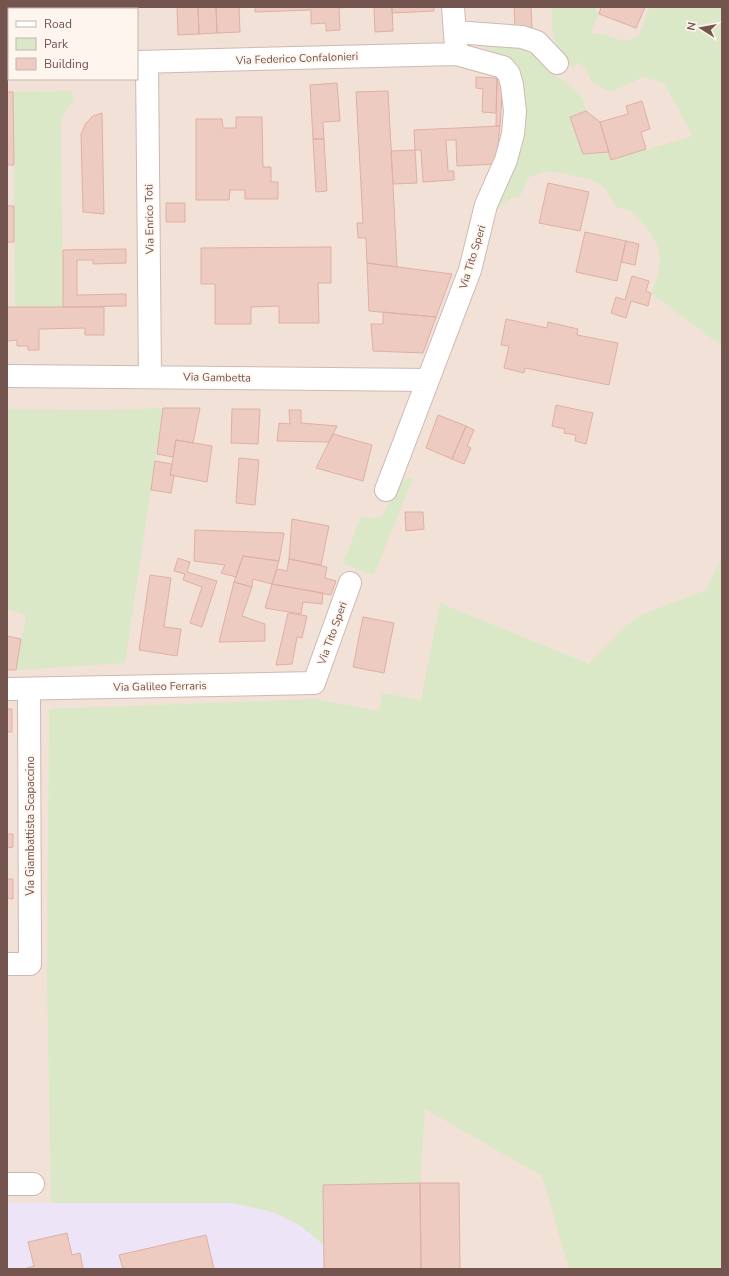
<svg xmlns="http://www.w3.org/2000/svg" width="729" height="1276" font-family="'Nunito Sans',sans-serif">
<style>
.residential{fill:#f2e1d7;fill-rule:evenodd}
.education{fill:#ede4f7}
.green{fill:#dbe8c7}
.building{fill:#eecbc1;stroke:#e0afa3}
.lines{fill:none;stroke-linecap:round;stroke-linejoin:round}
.minor-casing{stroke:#ceb9b2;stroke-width:24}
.minor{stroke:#fff;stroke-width:22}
.labels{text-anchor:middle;stroke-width:3.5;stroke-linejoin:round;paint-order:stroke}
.street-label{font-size:11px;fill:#73544e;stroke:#fef5ee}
</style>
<rect width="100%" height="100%" fill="#fbf0e8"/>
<path class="residential" d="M7,7h715v1262h-715zM9,9h128v70h-128z"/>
<path class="education" d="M7,1203h225l41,9 28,14 23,19v24h-317z"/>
<path class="green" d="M552,7h42l5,7 -9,19 16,2 18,6 14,-4 12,-30h72v339l-71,-53c5,-11 10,-23 9,-36 0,-14 -21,-43 -34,-48 -3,-1 -7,-1 -10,-2l-10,-18 -15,-10 -42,-8 -20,6 -9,19 -9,2 -13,11 -3,-4 30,-95 -1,-20 -4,-18 -8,-10 -36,-19h38l19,9 16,18 32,25 5,16 -16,6 13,37 26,-2 2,8 82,-24 -29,-53 -21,-6 -32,15 -18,-9 -9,-16 -7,-5 -3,8 -16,-18 -6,-24z
M72,91l1,11 -7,8 -5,12 2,185h-48l-2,-215z
M163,408l-38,255 -109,7 10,-55 -19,-6v-200l89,1z
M413,478l-39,97 -31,-11 18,-48 11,2 9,-1 23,-38z
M722,557v712h-153l-27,-93 -117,-67 -5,74 -97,2 1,60 -23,-19 -28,-14 -41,-9h-181l-4,-221 2,-273 266,-10 64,12 3,-18 39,7 19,-97 149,61 37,-38 15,-11 65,-25z"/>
<path class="building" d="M60,7h72v2h-72z
M177,7h21l1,27 -21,1z
M198,7h18l1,26 -18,1z
M216,7h23l1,25 -23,1z
M255,7h96l-12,1 1,22 -14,1v-8l-15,1v-14l-56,2z
M374,7h18l1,24 -18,1z
M392,7h42v4l-42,2z
M514,7h17l1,21h-17z
M601,7h44l-9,21 -37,-14z
M476,77l21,1 -1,35 -14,-1 1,-23 -7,-1z
M497,78h6l-3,48h-4z
M337,83l3,38 -17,1 1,17h-11l-3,-54z
M388,91l5,93 4,83 -30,-4 -1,-25h-8l-1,-15h6l-7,-131z
M7,92h6l1,73h-7z
M642,101l8,28 -9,3 5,17 -35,11 -11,-38 28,-8 -2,-8z
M586,111l14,11 9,30 -26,2 -13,-37z
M102,113l2,101 -21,-2 -2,-78 5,-11 7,-7z
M236,117h26l1,50h8v15h7v17h-33v-9h-15l-1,10h-33v-81h26l1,9h13z
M500,126l-4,38 -39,2 -1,-26h-10l2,31h6v9l-31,2 -2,-32h-6l-1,-20z
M313,139h11l3,52 -11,1z
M415,150l2,33 -24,1 -2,-33z
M548,183l41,9 -9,39 -41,-8z
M166,203h19v19h-19z
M7,206h7v36h-7z
M585,232l41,9 -9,40 -41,-9z
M626,241l13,3 -4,21 -14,-3z
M331,247v36h-13l1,40h-40v-17l-28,1v17h-36v-40h-14v-36z
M126,249v14l-33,1v-4h-16v35l49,-1v12l-63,1v-57z
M367,263l85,11 -16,43 -67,-6z
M632,276l17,5 -3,10 5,2 -3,13 -17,-5 -5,17 -15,-5 5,-16 9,3z
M7,307h97v28h-19v-7l-46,1v21h-11v-4h-11v-6l-10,1z
M383,312l53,5 -13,36 -50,-2 -2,-27h12z
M506,319l41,9 1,-6 30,7 -1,6 41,8 -9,42 -84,-17 -1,5 -20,-5 5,-22 -8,-1z
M556,405l37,8 -7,31 -11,-3 1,-6 -12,-2 1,-4 -13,-3z
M163,408h37l-7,35 -17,-3 -3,17 -16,-3z
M232,409h28l-2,35 -27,-1z
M289,410h12v13l36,3 -8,16 -52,-1 2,-18 11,1z
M438,415l28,11 -14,33 -26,-11z
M466,426l8,4 -7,16 4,2 -7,16 -12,-5z
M333,434l39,11 -9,36 -47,-13z
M176,440l36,6 -5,36 -37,-7z
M239,458l20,2 -4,45 -19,-2z
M155,461l17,3 -2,11 4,1 -3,17 -20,-3z
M405,512h18l1,17 -18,2z
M292,519l37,7 -8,39 -32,-6z
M195,530l89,3 -5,28 -36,-5 -7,21 -15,-4 4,-8 -31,-4z
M243,556l36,5 -7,23 -19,-5 -1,8 -18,-5z
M178,558l12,4 -3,10 30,9 -15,46 -12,-4 12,-36 -19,-7 2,-6 -11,-3z
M289,559l38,8 -2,11 11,3 -5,14 -59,-11 5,-15 10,2z
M150,575l21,3 -7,49 17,2 -4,27 -38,-6z
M234,582l18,5 -10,29 23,8v17l-46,1z
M272,584l51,9 -1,11 -19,-2 -2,12 -36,-6z
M288,613l19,3 -5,22 -5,-1 -5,27 -16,1z
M363,617l31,6 -10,50 -31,-6z
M7,636l14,3 -5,31h-9z
M7,709h5v23h-5z
M7,834h6v13l-6,1z
M7,879h6v20l-6,-1z
M420,1183l1,86h-97l-1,-84z
M420,1183h39l1,86h-39z
M67,1233l5,22 8,-2 3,16h-59l10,-3 -6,-24z
M206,1235l8,34h-91l-4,-14z"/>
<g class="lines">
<g class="minor-casing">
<path id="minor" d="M453,7l3,40
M7,25l2,31
M455,32l67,5 15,5 20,21
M137,62l319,-8 47,13 6,7 3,11 3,26 -2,23 -7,26 -20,45 -16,65 -84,220
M147,62l3,315
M7,376l421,4
M7,689l307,-6 36,-100
M7,964h23l-1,-275
M7,1184h26"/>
</g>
<use href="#minor" class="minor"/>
</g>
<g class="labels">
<g class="street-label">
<text transform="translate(297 58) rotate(-2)" y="4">Via Federico Confalonieri</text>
<text transform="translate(149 219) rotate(-91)" y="4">Via Enrico Toti</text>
<text transform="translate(472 257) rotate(-73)" y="4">Via Tito Speri</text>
<text transform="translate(217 377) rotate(1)" y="4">Via Gambetta</text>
<text transform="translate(332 633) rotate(-70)" y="4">Via Tito Speri</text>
<text transform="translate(160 686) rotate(-1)" y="4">Via Galileo Ferraris</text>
<text transform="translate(30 826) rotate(-90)" y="4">Via Giambattista Scapaccino</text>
</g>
</g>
<rect width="729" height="1276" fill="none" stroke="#73544e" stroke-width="16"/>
<rect x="8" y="8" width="130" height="72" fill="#fef5ee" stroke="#c6b5ae"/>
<rect x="16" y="21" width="20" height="6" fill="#ffffff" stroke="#c6b5ae"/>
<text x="44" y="28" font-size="12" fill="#73544e">Road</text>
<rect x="16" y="38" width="20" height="12" fill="#dbe8c7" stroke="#c6b5ae"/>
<text x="44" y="48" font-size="12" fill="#73544e">Park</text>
<rect x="16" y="58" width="20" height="12" fill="#eecbc1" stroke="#c6b5ae"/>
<text x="44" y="68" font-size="12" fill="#73544e">Building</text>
<g transform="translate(701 28) rotate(281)" stroke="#fef5ee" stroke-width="3" paint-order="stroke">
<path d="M0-3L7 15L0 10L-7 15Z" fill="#73544e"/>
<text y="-6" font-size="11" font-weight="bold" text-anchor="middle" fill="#73544e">N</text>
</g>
</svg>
